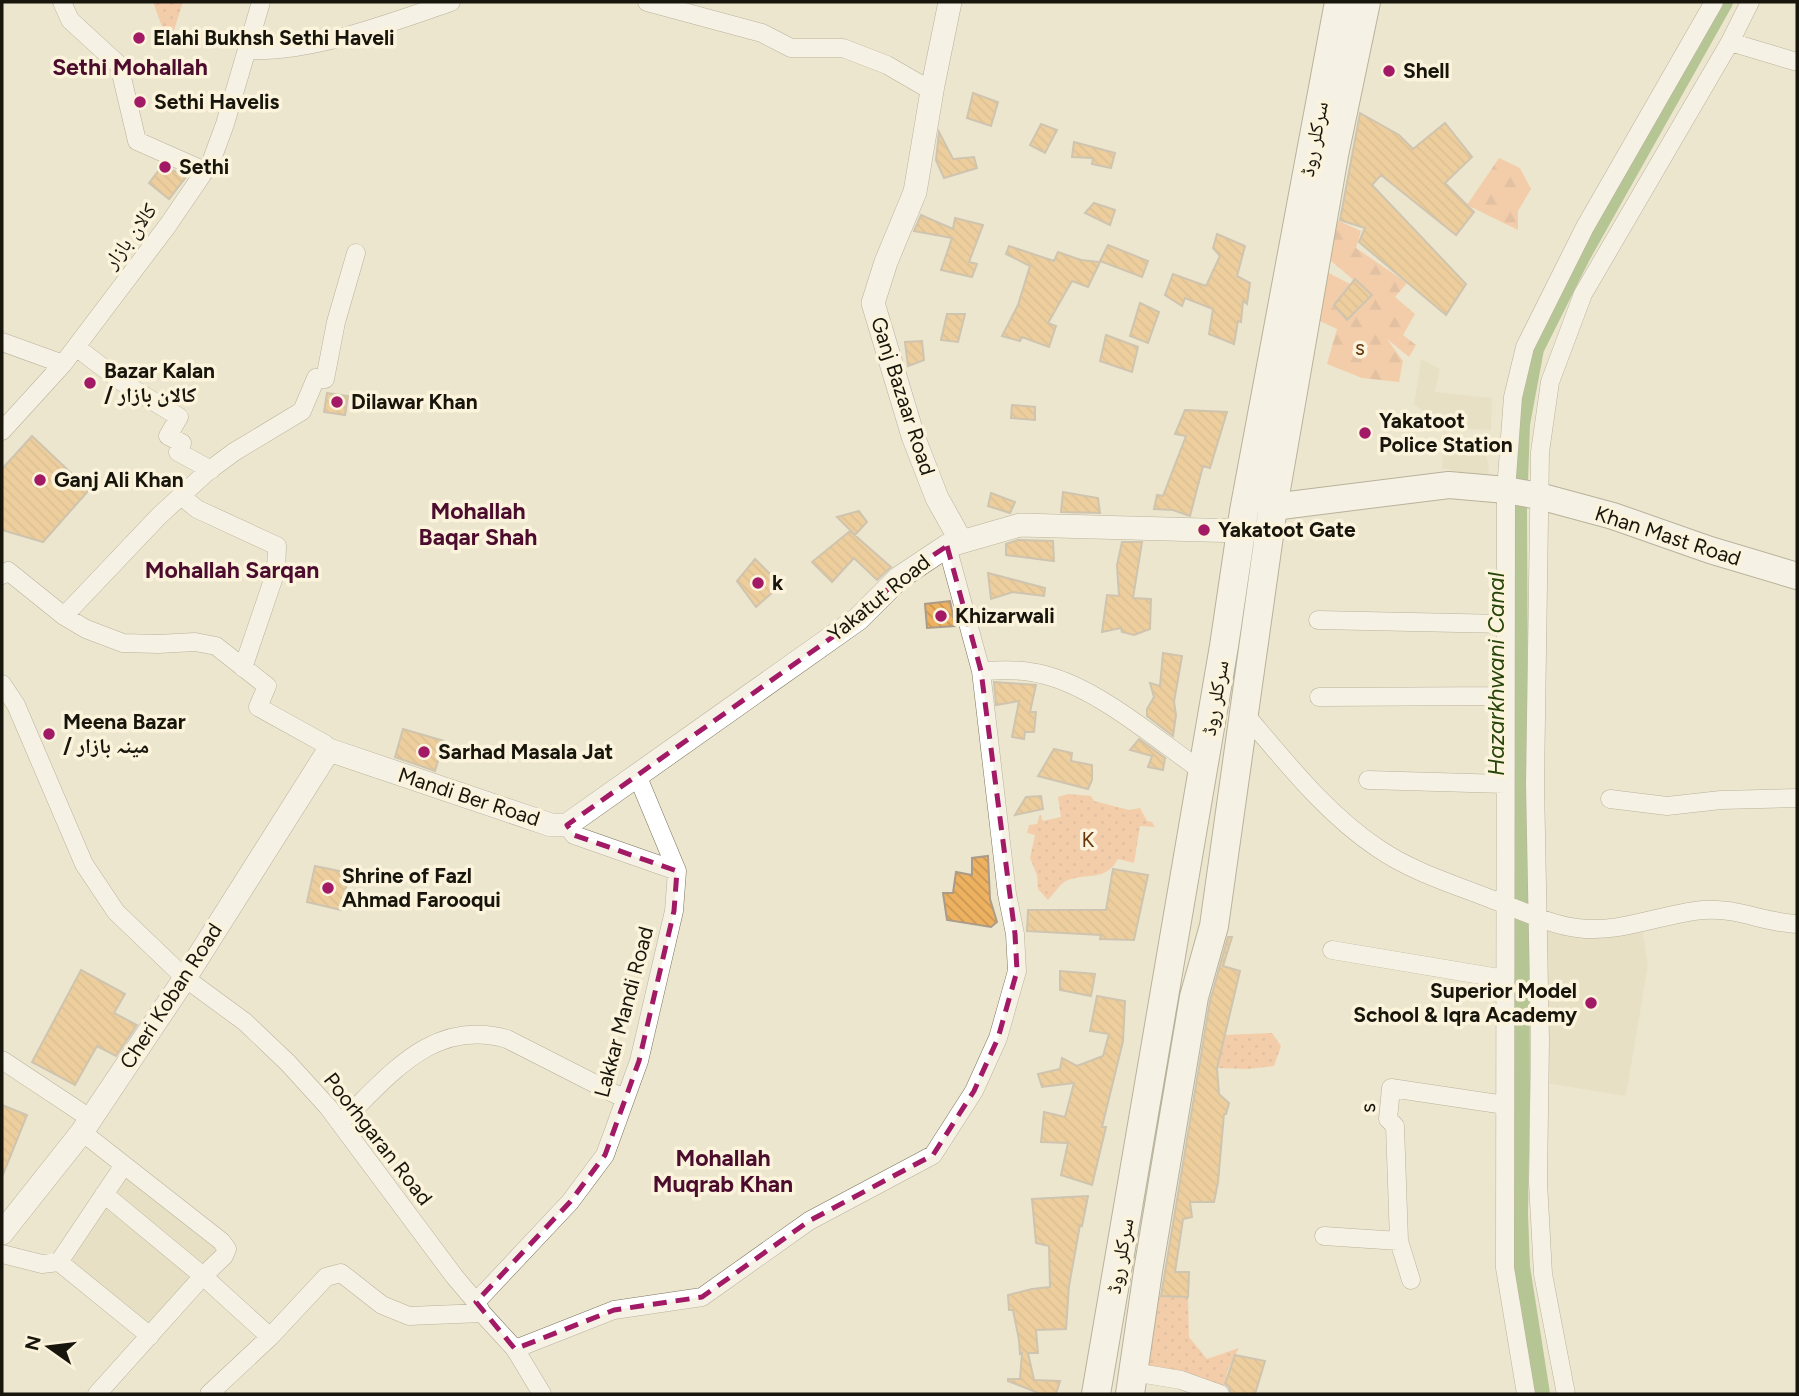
<svg xmlns="http://www.w3.org/2000/svg" width="1799" height="1396" font-family="Figtree,'Noto Naskh Arabic',sans-serif">
<style>
.built{fill:#e3dabb}
.forest{fill:url(#forest-firs)}
.park{fill:url(#park-dots)}
.lines{fill:none;stroke-linecap:round;stroke-linejoin:round}
.canal{stroke:#719e4e;stroke-width:18}
.building{fill:url(#building-back-hatch);stroke:#ab9c89;stroke-width:2}
.minor-casing{stroke:#7a745e;stroke-width:19}
.tertiary-casing{stroke:#7a745e;stroke-width:24}
.secondary-casing{stroke:#7a745e;stroke-width:28}
.primary-casing{stroke:#7a745e;stroke-width:30}
.minor{stroke:#fff;stroke-width:18}
.tertiary{stroke:#fff;stroke-width:23}
.secondary{stroke:#fff;stroke-width:26}
.primary{stroke:#fff;stroke-width:28}
.marked{fill:none;stroke:#a21a66;stroke-width:5;stroke-dasharray:14 9;stroke-linejoin:round}
.poi-dot{fill:#a21a66;stroke:#fbf3db;stroke-width:2.5}
.labels{text-anchor:middle;stroke-width:7;stroke-linejoin:round;paint-order:stroke}
.poi-label{font-size:21px;font-weight:bold;fill:#17150c;stroke:#fbf3db;text-anchor:start}
.street-label{font-size:21px;fill:#17150c;stroke:#fbf3db}
.park-label{font-size:21px;fill:#673309;stroke:#fbf3db}
.neighbourhood-label{font-size:23px;font-weight:bold;fill:#4c0c2e;stroke:#fbf3db}
.water-label{font-size:23px;font-style:italic;fill:#28450b;stroke:#fbf3db}
</style>
<defs>
<pattern id="forest-firs" width="22" height="20" patternUnits="userSpaceOnUse" patternTransform="scale(1.75)"><rect width="22" height="20" fill="#faaf7f"/><path d="M5 1l3.5 6h-7zM16 11l3.5 6h-7z" fill="#d6966d"/></pattern>
<pattern id="park-dots" width="8" height="8" patternUnits="userSpaceOnUse" patternTransform="scale(1.75)"><rect width="8" height="8" fill="#faaf7f"/><path d="M2 2h.1M6 6h.1" fill="none" stroke="#d6966d" stroke-width="1.8" stroke-linecap="round"/></pattern>
<pattern id="building-back-hatch" width="6" height="6" patternUnits="userSpaceOnUse" patternTransform="scale(1.75)"><rect width="6" height="6" fill="#edb160"/><path d="M-1 5l2 2M0 0l6 6M5-1l2 2" fill="none" stroke="#ca9752"/></pattern>
</defs>
<rect width="100%" height="100%" fill="#ede6ce"/>
<path class="built" d="M1421,359l19,10 -5,23 57,6 -1,32 -38,-2 -39,-23z
M1444,432l40,11 5,25 -1,11 -46,-11z
M1538,917l39,11 64,-6 7,43 -22,131 -87,-14z
M124,1169l97,80 -72,83 -86,-71z"/>
<path class="forest" d="M1499,158l21,10 11,21 -13,22v19l-51,-25z
M1328,216l33,15 -5,17 51,35 -12,14 20,17 -12,21 13,10 -7,12 -22,-18 16,22 -4,21 -37,-4 -35,-14 10,-35 -26,-12 12,-47 27,14 -16,21 12,15 26,-24 -50,-43z"/>
<path class="park" d="M153,2h30l-10,31 -9,-1z
M1068,794l23,2 3,5 35,9 11,-2 7,13 5,1 3,5 -15,-1 -6,37 -16,-4c-12,22 -29,14 -50,21 -8,3 -14,14 -20,20l-10,-11 -1,-14 -7,-17 5,-23 -8,-2 2,-8 8,-1 3,-10 3,7 18,-4 -3,-20z
M1272,1033l9,13 -7,20 -26,3 -31,-1 7,-33z
M1152,1296l36,1 1,40 18,22 32,-11 -11,21 -4,17 -85,-21z"/>
<g class="lines">
<path class="canal" d="M1541,1394l-20,-127 -2,-53 2,-124 -3,-579 3,-87 14,-75 47,-94 142,-253"/>
</g>
<path class="building" d="M973,93l25,9 -7,24 -24,-8z
M1360,113l39,22 14,14 32,-26 27,34 -27,26 29,29 -18,23 -75,-60 -9,10 94,99 -20,31 -87,-73 6,-14 -25,-8z
M1041,124l16,6 -12,23 -15,-8z
M939,132l14,27 21,-2 3,11 -33,10 -8,-18z
M1074,142l41,11 -4,15 -19,-4 1,-6 -21,-1z
M163,165l23,12 -17,22 -20,-16z
M1094,203l21,7 -5,15 -25,-12z
M921,215l32,14 2,-11 28,7 -14,37 8,2 -5,13 -31,-7 11,-32 -38,-7z
M1217,234l28,12 -8,30 13,7 -3,21 -4,-3 -2,21 -3,-1 -4,23 -25,-10 4,-25 -28,-11 -3,8 -17,-11 8,-21 33,12 14,-30 -7,-8z
M1108,245l40,16 -6,16 -42,-16z
M1009,246l45,15 4,-9 23,8 19,2 -12,25 -16,-6 -24,42 8,3 -7,21 -27,-10 -2,4 -18,-5 16,-31 12,-39 -24,-12z
M1355,279l17,16 -25,25 -13,-15z
M1140,303l19,9 -11,31 -18,-7z
M947,314h18l-7,28 -17,-2z
M1106,335l32,12 -6,25 -32,-11z
M922,341l2,19 -16,6 -3,-24z
M327,393l21,3 -3,19 -21,-3z
M1012,405l23,2v13l-24,-2z
M1185,410l42,2 -17,56 -7,-2 -13,50 -17,-6 -19,-1 3,-14 6,1 23,-60 -11,-2z
M32,436l57,54 -46,52 -41,-12v-61z
M1063,492l35,6 2,15 -39,-1z
M991,493l24,9 -5,11 -22,-7z
M859,511l8,11 -12,13 -18,-18z
M850,531l41,36 -14,13 -23,-22 -22,24 -20,-20z
M1018,540l35,1 1,20 -48,-6v-11z
M1122,542h20l-9,56 18,1 -1,30 -16,6 -12,-3 -1,-4 -19,4 5,-37 12,1 -2,-31z
M755,559l26,26 -25,22 -19,-26z
M988,573l57,15 -1,8 -31,-4 -22,7z
M950,601l5,25 -28,2 -2,-24z
M1163,653l19,3 -8,46 2,13 -3,21 -26,-20v-7l7,-12 -4,-14 10,3z
M994,682l42,3 -6,27h6l-2,20h-9l-1,7 -12,-2 7,-36 -23,4z
M403,729l41,12 -9,30 -40,-14z
M1139,739l26,19 -2,12 -15,-3 4,-11 -22,-6z
M1054,749l18,4 -1,8 21,4v15l-4,9 -50,-13z
M1041,796l2,13 -28,6 11,-18z
M988,856l2,43 7,23 -6,5 -44,-7 -4,-27h10l3,-21 16,3v-17z
M315,866l34,7 -8,37 -34,-8z
M1113,869l35,6 -14,65 -34,-1 1,-4 -74,-4 1,-21h78z
M1228,937h4l-9,29 17,5 -23,97 2,26 10,9 -3,11h-2l-6,68 -4,20h-24l2,15 -9,2 -8,53h14l-1,25 -27,-1 49,-295z
M81,970l44,24 -11,19 23,12 -21,31 -19,-10 -22,39 -43,-23z
M1060,971l35,3 -4,22 -31,-6z
M1097,996l28,5 -2,40 -21,86h4l-14,58 -31,-10 7,-32 -27,-1 3,-30 21,5 9,-34 -32,4 -4,-13 22,-5 2,-11 15,8 26,-10 6,-22 -19,-3z
M2,1105l25,10 -25,62z
M1088,1196l-6,30 -2,-1 -11,61 -3,43 -30,1 2,23h-10l6,27 26,1 -4,13h-15l-33,-13v-2h12l2,-26 -2,1 -1,-14 -6,-30h-4l-1,-15 24,-6 18,-2 -1,-41 -13,-3 -4,-44z
M1235,1355l30,6 -10,33h-24l-2,-7 -4,-3z"/>
<g class="lines">
<g class="minor-casing">
<path id="minor" d="M62,2l8,18 49,45 18,76 68,30
M647,2l115,31 29,15h52l44,17 45,26
M1730,42l67,20
M247,50c65,3 142,-27 204,-48
M2,342l61,22
M76,347l46,35 57,35 -11,19 14,7 -4,9 33,18
M2,431l61,-67 105,-139 43,-63 14,-38 36,-122
M181,496l16,13 80,37 -1,25 -33,97
M2,575l6,-4 56,45 22,13 37,14 35,1 37,-2 21,4 51,40 -9,21 67,37 4,6
M64,616l95,-100 48,-44 27,-20 68,-41 14,-33 9,1 11,-57 20,-69
M1318,620l187,4
M981,671c22,-1 43,-2 64,4 54,14 111,64 157,96
M2,684l14,21 68,159 32,48 69,66 60,44 43,41 40,44 126,169 22,26 6,11 33,36 27,45
M1319,697l186,-1
M1244,713c41,48 82,101 135,136 34,23 74,35 112,50 28,10 56,25 86,29 43,6 83,-14 126,-18 32,-3 63,13 94,14
M1368,780l137,4
M1610,799l57,7 54,-6 76,-2
M567,825l7,10 103,36
M1332,950l173,29
M2,1060l89,59
M340,1123c49,-46 92,-106 167,-84l118,60
M82,1132l139,109 6,8 -3,7 -21,20 -106,118
M104,1194l99,82 67,61
M1324,1236l75,5
M2,1254l40,10 17,-2 91,74
M59,1262l65,-97
M1411,1280l-12,-39 -4,-115 -7,-7 3,-31 114,17
M476,1302l94,-100 35,-47 34,-94 35,-150 3,-40 -40,-96
M515,1349l99,-39 88,-13 107,-76 124,-66 41,-64 24,-53 19,-67 -2,-37 -8,-40 -26,-223 -34,-125
M1133,1372l48,8 39,14
M209,1394l61,-57 56,-60 15,-4 41,32 27,11 73,-3
M1526,1394l-21,-126 1,-778 7,-93 12,-50 60,-120 129,-225
M1566,1394l-23,-120 -5,-92 2,-142 -5,-256 5,-332 10,-70 33,-88 147,-252 20,-40"/>
</g>
<g class="tertiary-casing">
<path id="tertiary" d="M950,2l-17,83 -18,107 -29,70 -13,41 40,133 24,62 24,43
M2,1233l80,-101 103,-154 144,-228 222,75h16l291,-206 41,-41 48,-32 73,-21 221,6"/>
</g>
<g class="secondary-casing">
<path id="secondary" d="M1273,507l176,-22 57,5 33,6 74,20 97,34 87,26"/>
</g>
<g class="primary-casing">
<path id="primary" d="M1096,1394l128,-748 20,-135 95,-509
M1130,1394l18,-123 46,-274 20,-71 59,-419 61,-352 32,-153"/>
</g>
<use href="#minor" class="minor"/>
<use href="#tertiary" class="tertiary"/>
<use href="#secondary" class="secondary"/>
<use href="#primary" class="primary"/>
</g>
<path d="M0 0H1799V1396H0ZM947,546l34,125 34,263 2,37 -19,67 -24,53 -41,64 -124,66 -107,76 -88,13 -99,39 -39,-47 94,-100 35,-47 34,-94 35,-150 3,-40 -103,-36 -7,-10 291,-206 41,-41z" fill="#ede6ce" fill-opacity=".55" fill-rule="evenodd"/>
<path class="marked" d="M947,546l34,125 34,263 2,37 -19,67 -24,53 -41,64 -124,66 -107,76 -88,13 -99,39 -39,-47 94,-100 35,-47 34,-94 35,-150 3,-40 -103,-36 -7,-10 291,-206 41,-41z"/>
<g class="poi-dot">
<circle cx="139" cy="38" r="7"/>
<circle cx="1389" cy="71" r="7"/>
<circle cx="140" cy="102" r="7"/>
<circle cx="165" cy="167" r="7"/>
<circle cx="90" cy="383" r="7"/>
<circle cx="337" cy="402" r="7"/>
<circle cx="1365" cy="433" r="7"/>
<circle cx="40" cy="480" r="7"/>
<circle cx="1204" cy="530" r="7"/>
<circle cx="758" cy="583" r="7"/>
<circle cx="941" cy="616" r="7"/>
<circle cx="49" cy="734" r="7"/>
<circle cx="424" cy="752" r="7"/>
<circle cx="328" cy="888" r="7"/>
<circle cx="1591" cy="1003" r="7"/>
</g>
<g class="labels">
<g class="poi-label">
<text x="153" y="45">Elahi Bukhsh Sethi Haveli</text>
<text x="1403" y="78">Shell</text>
<text x="154" y="109">Sethi Havelis</text>
<text x="179" y="174">Sethi</text>
<text x="104" y="378">Bazar Kalan<tspan x="104" dy="24">/ کالان بازار</tspan></text>
<text x="351" y="409">Dilawar Khan</text>
<text x="1379" y="428">Yakatoot<tspan x="1379" dy="24">Police Station</tspan></text>
<text x="54" y="487">Ganj Ali Khan</text>
<text x="1218" y="537">Yakatoot Gate</text>
<text x="772" y="590">k</text>
<text x="955" y="623">Khizarwali</text>
<text x="63" y="729">Meena Bazar<tspan x="63" dy="24">/ مينہ بازار</tspan></text>
<text x="438" y="759">Sarhad Masala Jat</text>
<text x="342" y="883">Shrine of Fazl<tspan x="342" dy="24">Ahmad Farooqui</tspan></text>
<text x="1577" y="998" text-anchor="end">Superior Model<tspan x="1577" dy="24">School &amp; Iqra Academy</tspan></text>
</g>
<g class="street-label">
<text transform="translate(1314 139) rotate(-79)" y="7">سرکلر روڈ</text>
<text transform="translate(130 236) rotate(-54)" y="7">کالان بازار</text>
<text transform="translate(903 396) rotate(72)" y="7">Ganj Bazaar Road</text>
<text transform="translate(1668 536) rotate(18)" y="7">Khan Mast Road</text>
<text transform="translate(879 598) rotate(-39)" y="7">Yakatut Road</text>
<text transform="translate(1215 698) rotate(-80)" y="7">سرکلر روڈ</text>
<text transform="translate(469 797) rotate(18)" y="7">Mandi Ber Road</text>
<text transform="translate(171 996) rotate(-57)" y="7">Cheri Koban Road</text>
<text transform="translate(624 1012) rotate(-75)" y="7">Lakkar Mandi Road</text>
<text transform="translate(1368 1108) rotate(-92)" y="7">s</text>
<text transform="translate(378 1139) rotate(52)" y="7">Poorhgaran Road</text>
<text transform="translate(1120 1256) rotate(-80)" y="7">سرکلر روڈ</text>
</g>
<g class="park-label">
<text x="1360" y="355">s</text>
<text x="1088" y="847">K</text>
</g>
<g class="neighbourhood-label">
<text x="130" y="75">Sethi Mohallah</text>
<text x="478" y="519">Mohallah<tspan x="478" dy="26">Baqar Shah</tspan></text>
<text x="232" y="578">Mohallah Sarqan</text>
<text x="723" y="1166">Mohallah<tspan x="723" dy="26">Muqrab Khan</tspan></text>
</g>
<g class="water-label">
<text transform="translate(1496 674) rotate(-90)" y="8">Hazarkhwani Canal</text>
</g>
</g>
<rect width="1799" height="1396" fill="none" stroke="#17150c" stroke-width="7"/>
<g transform="translate(49 1347) rotate(284)" stroke="#fbf3db" stroke-width="5" paint-order="stroke">
<path d="M0-5L12 26L0 18L-12 26Z" fill="#17150c"/>
<text y="-10" font-size="19" font-weight="bold" text-anchor="middle" fill="#17150c">N</text>
</g>
</svg>
